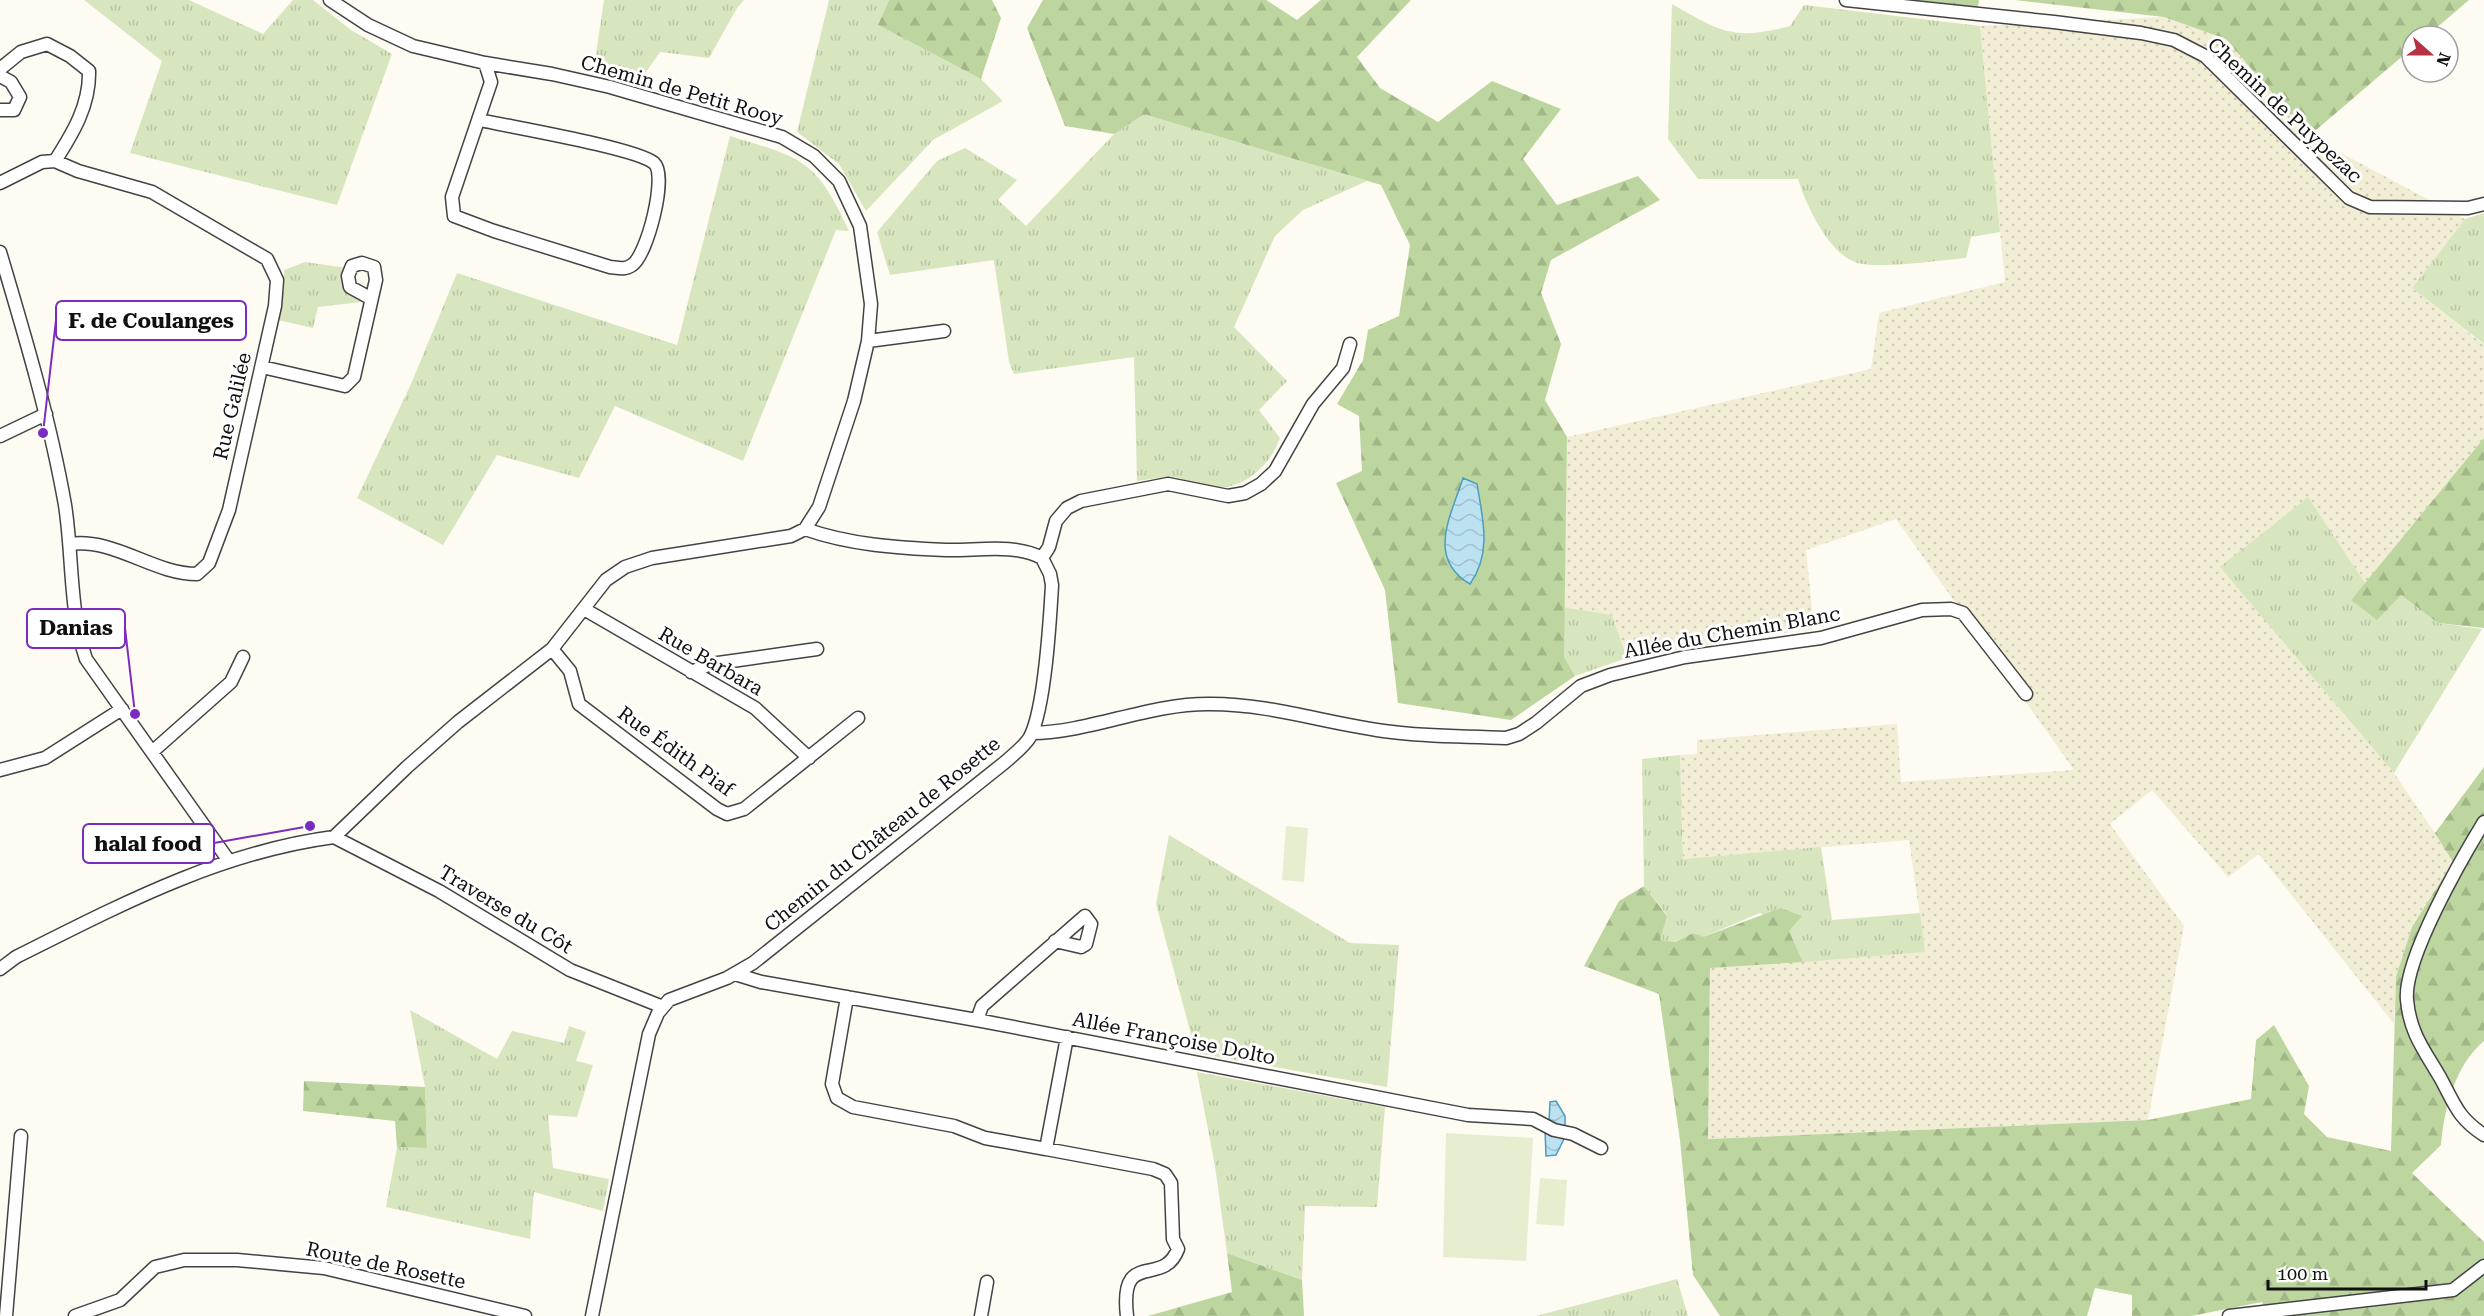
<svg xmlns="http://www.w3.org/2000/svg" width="2484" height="1316" font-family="'Roboto Serif',serif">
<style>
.farmland{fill:url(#farmland-dots)}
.grass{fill:url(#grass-tufts)}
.forest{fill:url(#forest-firs)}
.pitch{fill:#e7eed0}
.water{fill:url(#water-waves);stroke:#499dc2;stroke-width:1.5}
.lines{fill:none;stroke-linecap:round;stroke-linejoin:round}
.minor-casing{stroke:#434343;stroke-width:15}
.minor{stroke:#fff;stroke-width:12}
.labels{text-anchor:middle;stroke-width:6;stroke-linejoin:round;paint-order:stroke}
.street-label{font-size:20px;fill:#101010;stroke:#fff}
.leader{fill:none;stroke:#7b2cbf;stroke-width:2}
.callout-dot{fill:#7b2cbf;stroke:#fff;stroke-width:2}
.callout{fill:#fff;stroke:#7b2cbf;stroke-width:2}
.callout-label{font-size:21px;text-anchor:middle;font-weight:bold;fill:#101010}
</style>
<defs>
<pattern id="farmland-dots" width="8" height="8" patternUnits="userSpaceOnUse" patternTransform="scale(1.5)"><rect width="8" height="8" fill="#f2edd5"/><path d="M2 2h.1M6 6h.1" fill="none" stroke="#cecab6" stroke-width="1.8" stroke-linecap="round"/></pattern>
<pattern id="grass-tufts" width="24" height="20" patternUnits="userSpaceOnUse" patternTransform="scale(1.5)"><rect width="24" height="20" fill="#d7e6bf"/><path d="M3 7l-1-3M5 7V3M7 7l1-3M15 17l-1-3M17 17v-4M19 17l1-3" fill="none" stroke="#b8c4a3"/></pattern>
<pattern id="forest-firs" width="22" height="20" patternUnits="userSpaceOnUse" patternTransform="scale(1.5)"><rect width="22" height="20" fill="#bdd69f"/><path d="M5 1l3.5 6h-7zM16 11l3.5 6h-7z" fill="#a1b788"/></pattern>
<pattern id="water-waves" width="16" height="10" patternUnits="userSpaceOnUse" patternTransform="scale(1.5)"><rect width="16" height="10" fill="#bce2f1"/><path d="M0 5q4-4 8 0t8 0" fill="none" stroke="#a1c1ce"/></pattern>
</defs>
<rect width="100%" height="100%" fill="#fefbf3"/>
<path class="farmland" d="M2164,17l62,22 83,97 156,83 -53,69 72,57v93l-119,145 -57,-86 -87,70 173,206 60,88 -42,66 -16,50 -2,47 -135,-170 -31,23 -76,-87 -42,34 74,102 -36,194 -441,19 3,-171 215,-16 -16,-112 -226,19 -3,-104 17,-1v-14l200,-16 4,58 173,-12 -178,-251 -90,31 8,78 -187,30 -15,-43 -49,-8 4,-170 304,-68 8,-56 126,-31 -25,-256z"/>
<path class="grass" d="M84,0h105l74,34 30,-34h20l38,30 41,24 -55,151 -207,-52 32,-92z
M604,0h140l-7,8 -28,50 -49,-6 -19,27 -46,-18z
M829,0h60l-11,25 103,54 22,22 -70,39 -67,71 -27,-47 -42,-32z
M1672,4c49,28 62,37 118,22l14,-21 176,21 20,206 -29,5 -5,21c-24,2 -92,12 -111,4 -27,-10 -49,-57 -57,-83h-100l-30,-40z
M1144,113l223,68 -64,29 -28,26 -41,91 53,54 -28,29 21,28c-10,29 -39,54 -70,49 -14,-2 -27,-10 -41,-10 -10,0 -22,3 -32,4l-3,-124 -120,17 -5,-12 -15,-102 -104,15 -13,-43 60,-71 28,-13 52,32 -19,20 28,26 88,-92z
M730,136c72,22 86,23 119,95l-13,-1 -93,231 -128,-55 -36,72 -82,-23 -54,90 -86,-47 54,-114 46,-111 220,72z
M2484,213v131l-72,-56 53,-69z
M305,262l42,6 2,14 12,20 -43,5 -5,21 -35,-8 6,-31v-19z
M2308,497l57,86 -14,17 50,-5 37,28 44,6 -88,144 -174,-206z
M1563,607l49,8 15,43 -52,18 -11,-18z
M1680,755l3,104 138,-12 11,73 88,-7 5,39 -122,10 -14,-31 -29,-18 -57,24 -10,-4 -19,9 -14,-2 7,-25 -23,-29 -2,-127z
M1169,835l181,108 49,2 -12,142 -191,-34 -40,-149z
M410,1010l87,49 15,-28 52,12 5,-17 17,6 -10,29 17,4 -16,52 -29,-2 5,53 56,11 -6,32 -69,-19 -4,47 -144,-32 11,-60 30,1 -2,-61z
M1197,1072l188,35 -8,100 -72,-1 -3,74 -75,-27 -12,-87z
M1677,1279l11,37h-152z"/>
<path class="forest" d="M889,0h103l9,18 -20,61 -103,-54z
M1043,0h223l31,20 24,-20h90l-54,57 23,31 58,34 54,-41 69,28 -38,50 34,46 81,-29 22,24 -109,60 -10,33 20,51 -16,56 22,37 -3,220 11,19 -64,44 -113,-17 -13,-113 -49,-107 26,-12 -3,-55 -22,-12 26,-44 5,-30 31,-14 11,-71 -29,-60 -237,-71 -30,20 -49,-8 -38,-98z
M1916,0h63l-1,7z
M2015,0h454l-42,36h-15v12l-103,88 -83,-97 -62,-22z
M2484,438v190l-46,-5 -37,-28 -24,25 -26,-20z
M2484,767v274c-29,24 -40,68 -43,104l-29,28 72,69v74h-215l-7,-14 -71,14h-59v-21l-37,-7 -8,28h-367l-27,-41 -13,-135 -21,-146 -75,-28 35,-65 25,-15 23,30 -7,24 15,2 18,-9 10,4 78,-29 21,8 -13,15 14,31 -93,6 -2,171 440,-19 103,-21 5,-59 18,-15 35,61 -5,28 23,23 64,14 5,-174 16,-50 41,-65 -18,-29z
M304,1081l121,6 2,61 -30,-1 -2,-26 -92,-10z
M1227,1253l75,27 2,36h-156l84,-24z"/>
<path class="pitch" d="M1286,826l22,2 -4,54 -22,-2z
M1446,1133l87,5 -7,123 -83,-4z
M1540,1178l27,2 -3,46 -28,-2z"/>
<path class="water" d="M1463,478l14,6c6,36 15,69 -7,100 -44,-26 -19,-68 -7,-106z
M1556,1101l9,15v11l-16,-5 1,-20z
M1545,1130l20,7 -9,18 -10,1z"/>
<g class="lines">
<g class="minor-casing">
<path id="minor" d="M330,0l38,25 45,21 72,17 67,11 58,13 172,50 32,19 25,25 21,45 11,78 -3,37 -14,60 -35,106 -14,22 -14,7 -139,22 -27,9 -19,13 -54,69 -94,73 -51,45 -73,70
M1846,0l208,22 87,11 33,7 31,16 144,142 21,9 98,1 16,-4
M0,69l21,-17 26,-8 23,12 19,15c1,34 -16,62 -34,90
M0,76l11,6 9,15 -6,13h-14
M480,120c31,7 156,28 174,43 14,12 -7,93 -22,102 -7,5 -13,3 -22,2l-116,-36 -40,-15 -2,-19 39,-115 -6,-19
M0,183l42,-21 13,-1 23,10 74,21 115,67 10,21 -2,26 -46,204 -20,53 -12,11c-44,0 -82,-36 -127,-30
M0,252c25,84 50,168 65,253 8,51 4,105 21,154l143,202
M868,341l76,-10
M262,367l83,19 9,-9 22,-97 -2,-13 -12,-4 -10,3 -4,10 2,11 20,11
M0,436l46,-22
M1042,558l7,-11 7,-26 11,-13 14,-7 87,-17 60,12 17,-3 16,-9 14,-13 38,-67 30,-36 7,-24
M584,609l171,99 54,50
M552,649l18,22 9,33 138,105 10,5 17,-5 114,-91
M691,672l20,-8 106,-15
M1032,733c60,-1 117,-30 179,-29 62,0 120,21 181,28 37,5 76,4 114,6l13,-4 17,-11 45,-37 29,-11 75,-18 136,-19 101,-28 29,-1 12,4 63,81
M152,752l79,-70 12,-25
M0,770l45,-12 77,-49
M2484,822c-22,36 -81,138 -77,178 3,34 18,51 34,79 14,26 17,39 43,56
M334,837l105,54 131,79 93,37
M0,969l16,-12c102,-51 203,-105 318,-120
M735,974l26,8 221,39 486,94 65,4 21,11 19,4 28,14
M847,997l-15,87 5,14 16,9 101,19 31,12 61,11 21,-112
M977,1020l5,-14 103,-90 6,8 -5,20 -5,3 -26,-6
M1046,1149l107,20 12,5 6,9 2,56 5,10c-15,40 -59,-2 -51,67
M6,1316l15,-180
M75,1316l45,-16 35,-33 29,-7h53l87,8 201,48
M592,1316l57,-282 9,-21 11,-13 58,-22 26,-15 251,-200c9,-8 20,-16 26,-26 15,-29 20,-117 22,-152l-2,-11 -8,-16c-27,-15 -66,-7 -96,-8 -47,-2 -96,-5 -141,-21
M981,1316l6,-34
M2229,1316l224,-26 31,-24"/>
</g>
<use href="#minor" class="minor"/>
</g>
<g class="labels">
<g class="street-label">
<text transform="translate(682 90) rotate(16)" y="7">Chemin de Petit Rooy</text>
<text transform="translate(2285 110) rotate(43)" y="7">Chemin de Puypezac</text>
<text transform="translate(232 406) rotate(-77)" y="7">Rue Galilée</text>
<text transform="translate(1732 632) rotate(-10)" y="7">Allée du Chemin Blanc</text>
<text transform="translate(711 661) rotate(30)" y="7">Rue Barbara</text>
<text transform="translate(676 751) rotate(36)" y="7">Rue Édith Piaf</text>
<text transform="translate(882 834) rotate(-39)" y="7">Chemin du Château de Rosette</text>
<text transform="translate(506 909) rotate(31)" y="7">Traverse du Côt</text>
<text transform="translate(1174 1038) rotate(11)" y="7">Allée Françoise Dolto</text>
<text transform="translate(386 1265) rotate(12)" y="7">Route de Rosette</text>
</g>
</g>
<path class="leader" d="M43 433L56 320M135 714L125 628M310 826L214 843"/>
<g class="callout-dot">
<circle cx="43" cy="433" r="6"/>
<circle cx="135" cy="714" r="6"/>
<circle cx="310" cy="826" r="6"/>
</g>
<g class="callout">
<rect x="56" y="301" width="190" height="39" rx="6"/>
<rect x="27" y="609" width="98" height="39" rx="6"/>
<rect x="83" y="824" width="131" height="39" rx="6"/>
</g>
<g class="callout-label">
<text x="151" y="328">F. de Coulanges</text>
<text x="76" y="635">Danias</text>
<text x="148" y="851">halal food</text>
</g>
<g transform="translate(2430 54) rotate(111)"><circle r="28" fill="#ffffff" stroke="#9f9f9f" stroke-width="1.5"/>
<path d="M0-4.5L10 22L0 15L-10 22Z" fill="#b53345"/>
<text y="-9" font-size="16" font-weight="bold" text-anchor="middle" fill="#101010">N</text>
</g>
<path d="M2268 1280v9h158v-9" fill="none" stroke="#101010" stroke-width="3"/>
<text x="2277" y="1280" font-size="18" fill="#101010" stroke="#ffffff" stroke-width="4.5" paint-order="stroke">100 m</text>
</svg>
